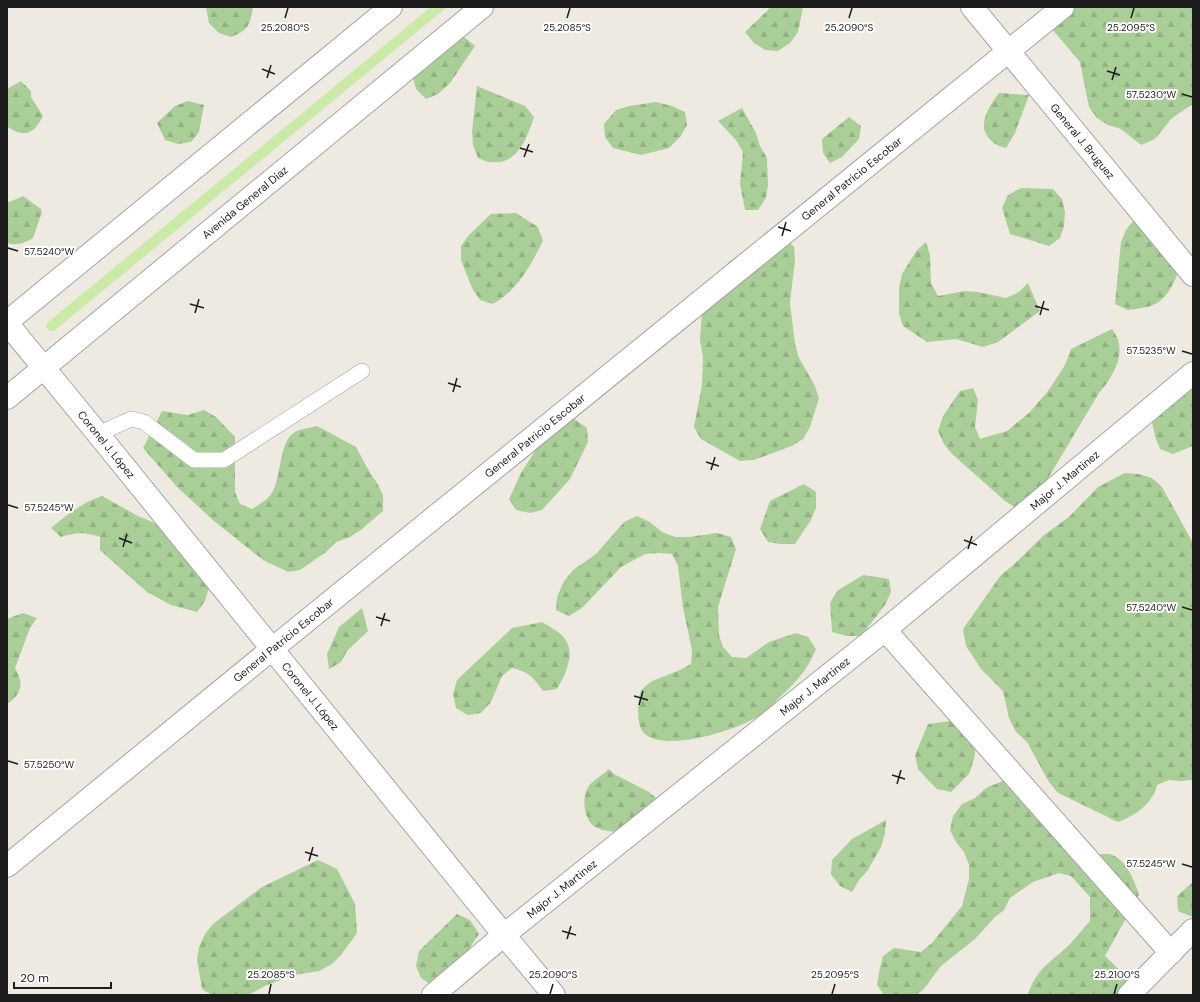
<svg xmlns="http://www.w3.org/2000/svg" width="1200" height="1002" font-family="'DM Sans',sans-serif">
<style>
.grass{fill:#cbe9a7}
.forest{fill:url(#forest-firs)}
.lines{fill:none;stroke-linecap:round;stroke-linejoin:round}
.service-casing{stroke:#a4a4a4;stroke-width:16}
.minor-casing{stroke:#a4a4a4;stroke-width:24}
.service{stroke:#fff;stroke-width:15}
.minor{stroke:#fff;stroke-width:22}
.ticks{fill:none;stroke:#1d1d1d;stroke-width:1.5}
.labels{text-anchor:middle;stroke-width:4;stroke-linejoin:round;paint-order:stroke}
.street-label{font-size:11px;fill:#1d1d1d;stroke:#fff}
.ticks-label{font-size:10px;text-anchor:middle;fill:#1d1d1d;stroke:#fff;stroke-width:4;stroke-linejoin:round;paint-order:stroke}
</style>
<defs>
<pattern id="forest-firs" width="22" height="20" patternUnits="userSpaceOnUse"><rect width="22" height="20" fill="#aace97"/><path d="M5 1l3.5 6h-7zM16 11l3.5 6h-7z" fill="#92b082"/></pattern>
</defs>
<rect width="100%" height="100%" fill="#eeeae2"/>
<path class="grass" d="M431,7h16l-393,324h-6l-2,-5 1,-3z"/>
<path class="forest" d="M206,7h47c-3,19 -5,23 -22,30l-12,-4 -10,-10z
M771,7h32l-5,25 -8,11 -12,8 -13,-1 -11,-7 -9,-11z
M1059,7h134v97l-21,14 -17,21 -14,6 -20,-16 -13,-4 -11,-7 -8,-11 -9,-45 -28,-33z
M450,35l14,2 11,9 -25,37 -12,11 -12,5 -10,-10 -4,-15z
M21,81l10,10v6l12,19c-4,8 -11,19 -21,17 -5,0 -10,-4 -15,-6v-38z
M477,86l48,20 9,11c-7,20 -16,49 -44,45 -4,0 -8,-3 -12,-4l-5,-13 -1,-14z
M999,93l30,2 -14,38 -9,15c-4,-1 -9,-3 -12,-5 -20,-15 -6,-35 5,-50z
M188,101l16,4 -5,27 -8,10 -13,2 -13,-4 -8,-17 18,-17z
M656,102l16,4 13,6 2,13 -7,12 -11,11 -28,7 -28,-7 -8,-11 -1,-13 12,-14 13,-4z
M742,108l14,25 4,13 7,12 1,27 -2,13 -8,12h-13l-5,-26 3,-32 -7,-12 -18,-19z
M849,117l12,9 -2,13 -17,18 -12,6 -7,-10 -1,-14z
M1021,188l32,1 9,10 3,13 -1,14 -4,12 -11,8 -39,-12 -8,-26 6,-13z
M23,196l18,13 1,3 -9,26c-9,5 -16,8 -26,5v-40z
M516,213l22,14 5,14c-13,25 -25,49 -50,63l-13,-4 -8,-12 -11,-28v-14l8,-11 22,-21z
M1134,220l44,53c-5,12 -12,27 -25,32 -8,3 -17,4 -25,5l-13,-6 6,-62 5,-12z
M772,231l12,5 10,11 1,13 -5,43 5,41 4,14 15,26 5,14 -9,29 -7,12 -11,7 -38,14 -14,1 -39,-22 -7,-12 8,-42 1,-29 -3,-15 2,-29 17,-39 10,-11z
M926,242l4,13 1,28 7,13 27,-5 13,1 28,6 13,-6 9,-9 12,28 -42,31 -15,5 -27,-8 -29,3 -24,-16 -4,-12v-26l3,-14 15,-24z
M1112,329c2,3 5,7 6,11 6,19 -7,39 -19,53l-58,97 -25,18 -11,-7 -53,-47 -8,-10 -6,-13 5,-15 17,-25 13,-3 5,12 -3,27 5,12 27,-8 22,-18 19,-22 17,-26 6,-16z
M1193,379v67l-20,8 -13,-5 -5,-13 -3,-14 3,-14z
M204,410l12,7 19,20v55l5,12 12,5c8,-5 17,-10 21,-18 7,-13 7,-45 18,-56 6,-6 18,-7 26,-9l39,21 13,24 8,12 6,12v16l-21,18 -12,8 -14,5 -10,10 -26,18 -12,2 -25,-12 -49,-39 -37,-34 -34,-39 19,-37 26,4z
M557,410l19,10 11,8 1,14 -18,37 -28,31 -12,3 -14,-3 -7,-11 12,-26 16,-25 11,-26z
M1125,473l14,1 13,4 10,9 31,56v237l-12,1 -12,-1 -12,5c-1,4 -2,9 -5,12 -7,12 -21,20 -34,25l-60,-29 -9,-11 -22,-40 -11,-10 -7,-14 -6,-27 -22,-22 -15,-23 -3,-17 38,-54 11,-9 32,-31 25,-18 29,-30z
M804,484l12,8v16l-5,12 -16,24h-14l-13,-2 -8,-13 10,-28z
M102,496l36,20 41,17 30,55 -4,13 -8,11 -26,-7 -24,-13 -47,-42v-13c-15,-5 -23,-5 -39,0l-10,-9c17,-14 30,-25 51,-32z
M637,516l13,6 12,10 13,5h14l28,-4 14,4 5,12 -18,58 1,28 4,12 9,10 14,1 23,-16 27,-9 12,4 8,12c-8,21 -23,36 -39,51 -5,5 -10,11 -15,14 -21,15 -95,39 -117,20 -10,-9 -7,-32 -4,-44l11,-9 26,-10 13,-7 1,-14 -9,-42 -5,-42 -6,-12 -13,-1 -14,1 -24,13 -39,41 -13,8 -13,-6 1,-13 7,-16 9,-11 23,-16 28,-32z
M863,575l26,4 2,13 -6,13 -24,31h-14l-15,-4 -2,-29 7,-12z
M362,608l6,23 -21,20 -6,11 -12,7 -2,-15 12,-27z
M23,613l14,5 -7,10 -15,40c2,4 4,8 5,12 3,10 -6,20 -13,24v-85z
M542,622c8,5 18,10 23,17 11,15 0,36 -8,50l-14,2c-10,-14 -14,-19 -31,-23l-10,8 -11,26 -10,11 -13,2 -12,-7 -3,-14 4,-14 55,-52z
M965,719l11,26 -2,14 -5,15 -18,18 -14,-3 -10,-10 -9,-10 -3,-14 13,-31z
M609,769l5,5 35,18 6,5v7l-24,30c-9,-2 -25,-2 -34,-6 -13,-6 -16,-29 -9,-41 3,-5 16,-13 21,-18z
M1012,777l70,82c7,-2 21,-6 27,-5 16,3 26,27 30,41l-34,61 36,34v5h-113c7,-26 25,-34 43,-52 6,-7 12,-14 19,-22v-24l-19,-21 -12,-3 -26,9 -23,16 -6,12 -10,8 -19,21 -34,27 -18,24 -7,5h-32l-7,-10 2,-13 4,-16 11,-8 27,4 11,-9 30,-37 7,-27v-14l-5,-13 -8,-10 -6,-12 3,-14 9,-12 13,-6 11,-10z
M886,820l-1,13 -4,14 -13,23 -9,10 -7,12 -12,-6 -9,-12 1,-14 20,-21z
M318,860l19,9 18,35 2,29 -16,22 -9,9 -13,7 -25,4 -27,10 -19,10h-36l-10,-6 -5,-29 2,-13 6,-13 8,-10 49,-37z
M1193,882v35l-15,-6 -1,-15z
M457,914l13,6 9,14 -15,23 -31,29 -12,-8 -5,-12 3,-15z"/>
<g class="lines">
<g class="service-casing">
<path id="service" d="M98,434l33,-15 13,3 50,38h30l138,-89"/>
</g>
<g class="minor-casing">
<g id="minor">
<path id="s1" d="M972,7l221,268"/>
<path d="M7,322l384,-315"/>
<path id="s2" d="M7,323l91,111 406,501 50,60"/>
<path id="s3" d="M7,398l475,-391"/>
<path d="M885,630l286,323"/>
<path id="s4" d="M7,866l265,-217 791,-642"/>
<path id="s5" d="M433,995l71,-60 381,-305 308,-257"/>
<path d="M1129,995l64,-65"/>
</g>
</g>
<use href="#service" class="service"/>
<use href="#minor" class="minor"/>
</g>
<path class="ticks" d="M285,18l3,-10M567,18l3,-10M849,18l3,-10M1131,18l3,-10M262,69l13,5M1107,71l13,4M267,78l4,-13M1112,80l4,-13M1182,94l10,3M520,148l13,4M524,157l5,-13M778,227l13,4M782,236l4,-14M8,248l10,3M190,304l14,4M1035,306l14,4M195,313l4,-14M1040,315l4,-14M1182,351l10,3M448,383l13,4M453,392l4,-14M706,462l13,4M711,470l4,-13M8,505l10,3M119,538l13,5M964,540l13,5M123,547l4,-13M968,549l4,-13M1182,607l10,3M376,617l14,4M381,626l4,-13M634,696l14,4M639,705l4,-14M8,761l10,3M892,775l13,4M897,784l4,-14M305,852l13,4M309,861l4,-14M1182,864l10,3M562,931l14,4M567,939l4,-13M269,994l2,-10M550,994l3,-10M832,994l3,-10M1114,994l3,-10"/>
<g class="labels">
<g class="street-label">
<text dy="4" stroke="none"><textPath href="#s1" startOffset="174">General J. Bruguez</textPath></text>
<text dy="4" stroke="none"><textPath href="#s4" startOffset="1089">General Patricio Escobar</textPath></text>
<text dy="4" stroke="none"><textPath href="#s3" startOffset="308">Avenida General Diaz</textPath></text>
<text dy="4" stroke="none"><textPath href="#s4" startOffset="681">General Patricio Escobar</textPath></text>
<text dy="4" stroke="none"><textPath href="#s2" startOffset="157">Coronel J. López</textPath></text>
<text dy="4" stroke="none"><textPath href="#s5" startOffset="815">Major J. Martinez</textPath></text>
<text dy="4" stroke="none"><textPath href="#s4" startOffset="357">General Patricio Escobar</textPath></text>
<text dy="4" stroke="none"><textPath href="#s5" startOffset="491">Major J. Martinez</textPath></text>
<text dy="4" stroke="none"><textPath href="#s2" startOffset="481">Coronel J. López</textPath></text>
<text dy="4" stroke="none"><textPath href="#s5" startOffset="167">Major J. Martinez</textPath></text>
</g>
</g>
<g class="ticks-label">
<text x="285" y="31">25.2080°S</text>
<text x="567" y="31">25.2085°S</text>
<text x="849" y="31">25.2090°S</text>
<text x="1131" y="31">25.2095°S</text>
<text x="1151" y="98">57.5230°W</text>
<text x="49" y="255">57.5240°W</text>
<text x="1151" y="354">57.5235°W</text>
<text x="49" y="511">57.5245°W</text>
<text x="1151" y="611">57.5240°W</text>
<text x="49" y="768">57.5250°W</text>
<text x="1151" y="867">57.5245°W</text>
<text x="271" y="978">25.2085°S</text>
<text x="553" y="978">25.2090°S</text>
<text x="835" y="978">25.2095°S</text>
<text x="1117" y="978">25.2100°S</text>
</g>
<rect width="1200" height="1002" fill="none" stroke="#1d1d1d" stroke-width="16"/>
<path d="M14 982v6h97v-6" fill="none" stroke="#1d1d1d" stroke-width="2"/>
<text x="20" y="982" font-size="12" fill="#1d1d1d" stroke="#ffffff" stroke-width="3" paint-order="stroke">20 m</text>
</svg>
